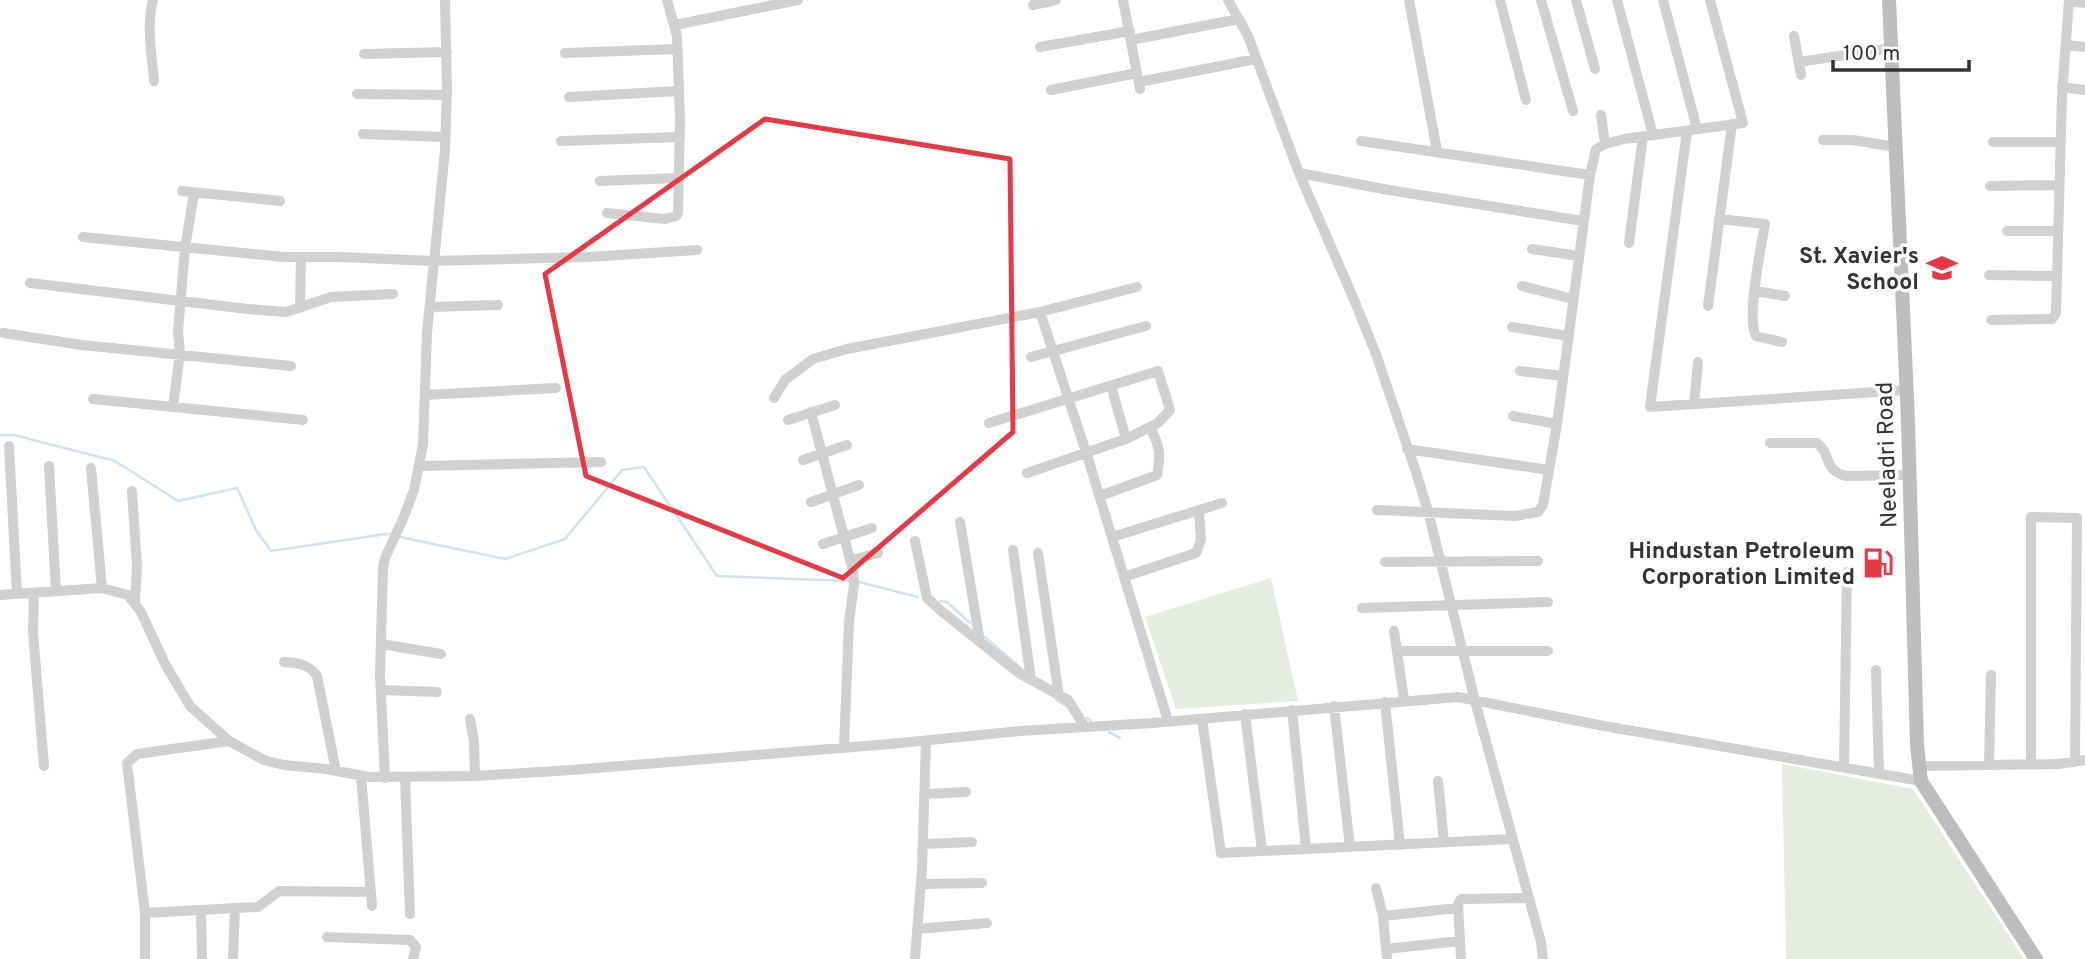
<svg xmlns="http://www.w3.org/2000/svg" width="2085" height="959" font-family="Overpass,sans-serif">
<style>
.green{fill:#e6ecdf}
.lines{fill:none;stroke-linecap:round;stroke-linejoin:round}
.stream{stroke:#cfe2ee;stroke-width:2.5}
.minor{stroke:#d0d0d0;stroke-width:10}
.secondary{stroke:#bdbdbd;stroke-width:14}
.marked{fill:none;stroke:#e63946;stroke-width:5;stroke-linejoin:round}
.labels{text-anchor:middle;stroke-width:7;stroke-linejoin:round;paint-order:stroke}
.poi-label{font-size:23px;font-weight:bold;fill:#333;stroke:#fff;text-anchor:end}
.street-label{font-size:23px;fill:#333;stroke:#fff}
</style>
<rect width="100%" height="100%" fill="#fff"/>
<path class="green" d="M1271,578l27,123 -122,8 -31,-92z
M1782,764l131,25 111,170h-238z"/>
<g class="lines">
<path class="stream" d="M0,435h14l101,26 63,40 59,-13 19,42 15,21 115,-17 7,1
M400,537l105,22 60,-20 57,-69 22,-3 73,109 133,5
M859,582l59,15
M940,601l7,1 23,21
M985,637l37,32
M1056,699l10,7
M1087,718l4,3
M1109,732l11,6"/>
<path class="minor" d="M153,0c-7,26 -1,55 1,81
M1123,0l17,89
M1228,0l20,36 51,137 56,129 21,52 40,118 12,39 47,190 66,241 2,17
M1409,0l28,151
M1500,0l26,100
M1541,0l32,111
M1576,0l19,69
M1617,0l36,135
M1663,0l34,129
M2069,1l16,2
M1033,5l23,-5
M675,25l123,-25
M1794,36l7,39
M1131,40l108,-21
M2066,45l19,2
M1040,47l90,-16
M565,53l112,-4
M364,54l83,-2
M1799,62l92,-14
M1139,82l117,-23
M2062,87l23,3
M1051,90l86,-17
M357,94l90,1
M569,97l110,-6
M1601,115l4,29
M1687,131l-37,276 257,-17
M363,134l82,3
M1823,140h30l43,7
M561,141l119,-4
M1361,141l229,34
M1993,142h68
M1299,173l90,17 194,31
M600,181l78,-3
M1990,186l69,-1
M182,191l98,10
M607,213l58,6 11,-3 2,-3 2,-93 -3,-84 -10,-36
M1719,219l46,5c-4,23 -19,94 -9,112l26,6
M2007,231h51
M83,237l201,20h55l95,4 154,-4 109,-7
M1629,243l14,-107
M1532,249l47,7
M1989,275l68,1
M30,283l218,26 38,3 45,-15 62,-3
M1522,286l51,13
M1755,291l30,5
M1708,306l24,-182
M430,307l68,-2
M300,308l1,-51
M1040,312l46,140 82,269
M1991,320l61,-1 4,-6 6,-218 7,-95
M1512,327l56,9
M3,333l79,12 209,21
M1031,357l115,-31
M1520,371l43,5
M1111,386l15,53
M425,395l131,-7
M774,398l11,-18 28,-21 34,-10 193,-37 97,-25
M93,399l210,21
M1694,404l4,-42
M173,407l7,-54 -2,-21 7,-84 9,-55
M811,412l42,159 1,14 -5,37 -5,126
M1513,416l44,8
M788,420l47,-15
M989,423l169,-52 12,39 -12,13 -32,16 -99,34
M1770,443h47c15,11 5,26 29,33l64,-1
M9,446l8,148
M1407,449l142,21
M803,460l44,-15
M49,466l7,125
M419,466l182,-4
M91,468l11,120
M132,491l5,75 -2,35
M1100,496l57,-21c4,-22 3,-28 -7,-48
M811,502l48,-17
M1377,510l138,6 23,-4 5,-7 14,-81 33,-249 6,-26 9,-5 19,-5 119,-16 -33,-123
M960,522l20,120
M1112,537l110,-34
M915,541l12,57 13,12 79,63 49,27 17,27
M823,544l49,-16
M1013,550l18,130
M1038,553l21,143
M852,560l26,-7
M1385,562l153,-1
M1124,577l72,-24 5,-13 -2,-29
M34,593l-1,39 11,134
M0,595l102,-7 26,7 13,17 24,52 25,42 39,35 35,19 20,5 42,4 43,8 106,-1 97,-6 318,-26 130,-13 132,-8 306,-26 146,29 317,55
M1362,608l186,-6
M1394,631l10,69
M381,644l60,10
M1397,651h151
M284,662c14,1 25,2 33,14l19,95
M1876,670l3,104
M381,690l56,2
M1385,702l15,143
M1334,706l16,141
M1292,710l14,138
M1245,714l17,137
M470,719l4,22 1,35
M1202,719l19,134 290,-14
M1989,764l2,-89
M2031,765v-248l46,1 -2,244
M1920,766l139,-2 26,-4
M1844,767l3,-195
M361,776l11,130
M385,778l-5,-104 3,-106 2,-10 18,-39 11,-29 9,-46 4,-111 18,-183 2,-61 -2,-89
M405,778l5,136
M1438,781l6,61
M925,794l41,-2
M923,844l49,-2
M921,884l61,-1
M1376,888l7,28 4,43
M201,910l1,49
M145,913l113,-6 21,-16 92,1
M1383,916l75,-8
M918,929l69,-6
M327,937l83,3 6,7 -3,12
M1386,949l74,-8
M145,959v-46l-18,-150 10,-9 92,-13
M233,959l2,-51
M915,959l7,-91 4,-127
M1461,959l-3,-55 3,-5 67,-1"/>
<path class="secondary" d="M1889,0l19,420 9,325 4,36 115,178"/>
</g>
<path class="marked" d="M765,119l245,40 3,273 -170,146 -257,-102 -41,-202z"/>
<defs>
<g id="school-bare" transform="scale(2.415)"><path d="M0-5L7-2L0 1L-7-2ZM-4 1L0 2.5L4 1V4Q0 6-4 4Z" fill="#e63946" stroke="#fff" stroke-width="2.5" paint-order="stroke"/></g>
<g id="fuel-bare" transform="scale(2.415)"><path d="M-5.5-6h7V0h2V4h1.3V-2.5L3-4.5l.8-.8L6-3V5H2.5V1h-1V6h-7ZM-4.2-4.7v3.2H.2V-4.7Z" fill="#e63946" stroke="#fff" stroke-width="2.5" paint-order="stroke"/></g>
</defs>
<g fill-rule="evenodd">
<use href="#school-bare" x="1942" y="268"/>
<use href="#fuel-bare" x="1878" y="563"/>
</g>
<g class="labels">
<g class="poi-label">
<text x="1919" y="263">St. Xavier's<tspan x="1919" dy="26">School</tspan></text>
<text x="1855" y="558">Hindustan Petroleum<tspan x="1855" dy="26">Corporation Limited</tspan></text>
</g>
<g class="street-label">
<text transform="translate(1886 455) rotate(-92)" y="8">Neeladri Road</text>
</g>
</g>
<path d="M1833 60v10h136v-10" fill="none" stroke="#333333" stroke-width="3.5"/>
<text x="1843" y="60" font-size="21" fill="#333333" stroke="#ffffff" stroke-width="5" paint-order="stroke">100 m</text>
</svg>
